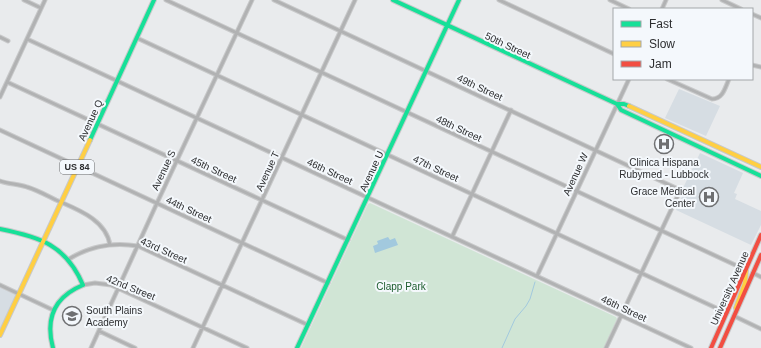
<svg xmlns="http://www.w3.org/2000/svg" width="761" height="348" font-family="Arial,sans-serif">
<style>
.built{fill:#d6dde3}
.green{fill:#d0e5d5}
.water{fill:#a2c9de}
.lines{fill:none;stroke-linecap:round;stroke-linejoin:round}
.stream{stroke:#a2c9de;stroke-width:1}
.street-casing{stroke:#c8c9ca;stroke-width:5}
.fast-casing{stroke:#c8c9ca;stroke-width:6}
.slow-casing{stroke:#c8c9ca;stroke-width:6}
.jam-casing{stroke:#c8c9ca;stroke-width:6}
.street{stroke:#b1b2b3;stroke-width:3}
.fast{stroke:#16e098;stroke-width:4}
.slow{stroke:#ffcf43;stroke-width:4}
.jam{stroke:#f24e42;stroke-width:4}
.labels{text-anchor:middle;stroke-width:4;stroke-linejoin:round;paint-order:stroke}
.shield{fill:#f4f8fc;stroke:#696b6d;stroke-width:1}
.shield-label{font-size:9px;font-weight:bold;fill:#2d2e30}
.street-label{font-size:10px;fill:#2d2e30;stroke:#f4f8fc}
.poi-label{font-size:10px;fill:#2d2e30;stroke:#f4f8fc}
.park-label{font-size:10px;fill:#1c5c2d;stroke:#f4f8fc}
</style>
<rect width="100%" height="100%" fill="#e9ebed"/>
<path class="built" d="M679,89l41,17 -14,30 -41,-18z
M700,153l43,20 -9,20 3,1 -2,5 26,12v14l-10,20 -75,-35 9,-20 -2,-2z
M0,285l19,9 -19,38z"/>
<path class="green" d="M370,203l246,114 1,2 -13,29h-303l67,-144z"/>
<path class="water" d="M388,237l2,3 5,-2 3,7 -23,8 -2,-7 5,-2 -1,-3z"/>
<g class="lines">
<path class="stream" d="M502,348l13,-29 11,-13 4,-7 5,-17"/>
<g class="street-casing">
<path id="street" d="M24,0l17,8
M166,0l580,270
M274,0l404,189 1,4 -8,17 -65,138
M499,0l115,54
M610,0l19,9
M722,0l19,9
M662,9l4,-9
M752,14l9,4
M0,37l8,4
M137,38l590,275
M27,39l664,309
M752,65l9,2
M667,79l45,20c11,0 13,-11 17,-20
M7,82l341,158
M0,97l45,-97
M0,130l328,153
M0,181c9,3 18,3 27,6 10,3 19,8 29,13 20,9 50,19 54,45
M452,237l59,-127
M69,259c21,-13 45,-17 69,-13l170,79
M753,273l8,4
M537,276l92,-197
M0,285l53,25
M83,285l12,-2 16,2 136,63
M734,316l27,13
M99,331l36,17
M91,348l66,-145 95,-203
M193,348l162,-348"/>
</g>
<g class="fast-casing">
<path id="fast" d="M393,0l224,104h7l5,2
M617,104l4,6 140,66
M90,140l64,-140
M0,229c40,8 66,16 83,56 -29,12 -38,33 -30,63
M297,348l162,-348"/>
</g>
<g class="slow-casing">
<path id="slow" d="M629,106l132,61
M736,308l9,-25 1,-13
M0,335l90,-195"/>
</g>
<g class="jam-casing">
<path id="jam" d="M711,348l50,-113
M720,348l41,-93"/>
</g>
<use href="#street" class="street"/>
<use href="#fast" class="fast"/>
<use href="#slow" class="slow"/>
<use href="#jam" class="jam"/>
</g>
<defs>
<g id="hospital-ring" transform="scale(1)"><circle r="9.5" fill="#f4f8fc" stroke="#6f7072" stroke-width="1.5"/><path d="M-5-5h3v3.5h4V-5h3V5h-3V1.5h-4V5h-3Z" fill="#6f7072"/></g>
<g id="university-ring" transform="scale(1)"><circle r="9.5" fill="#f4f8fc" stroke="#6f7072" stroke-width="1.5"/><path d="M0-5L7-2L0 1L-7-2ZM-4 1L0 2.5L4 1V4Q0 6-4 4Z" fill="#6f7072"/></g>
</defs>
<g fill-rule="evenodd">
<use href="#hospital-ring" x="664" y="144"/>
<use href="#hospital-ring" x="709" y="197"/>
<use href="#university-ring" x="72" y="316"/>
</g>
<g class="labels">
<rect class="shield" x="60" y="160" width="34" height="14" rx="3"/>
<g class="shield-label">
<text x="77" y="170">US 84</text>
</g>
<g class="street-label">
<text transform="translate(508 45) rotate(25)" y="4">50th Street</text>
<text transform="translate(480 87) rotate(25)" y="4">49th Street</text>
<text transform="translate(90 120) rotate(-65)" y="4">Avenue Q</text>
<text transform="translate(459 128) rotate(25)" y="4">48th Street</text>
<text transform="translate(436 168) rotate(25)" y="4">47th Street</text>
<text transform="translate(214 169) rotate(25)" y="4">45th Street</text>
<text transform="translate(163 170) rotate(-65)" y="4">Avenue S</text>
<text transform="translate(267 171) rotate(-65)" y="4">Avenue T</text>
<text transform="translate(330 171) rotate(25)" y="4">46th Street</text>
<text transform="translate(371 171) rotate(-65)" y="4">Avenue U</text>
<text transform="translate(575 174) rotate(-65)" y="4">Avenue W</text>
<text transform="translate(189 209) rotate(25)" y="4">44th Street</text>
<text transform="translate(164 250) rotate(24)" y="4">43rd Street</text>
<text transform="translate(131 287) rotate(22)" y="4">42nd Street</text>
<text transform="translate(729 288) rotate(-66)" y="4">University Avenue</text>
<text transform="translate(624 308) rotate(25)" y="4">46th Street</text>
</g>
<g class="poi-label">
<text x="664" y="166">Clinica Hispana<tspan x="664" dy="12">Rubymed - Lubbock</tspan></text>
<text x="695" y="195" text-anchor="end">Grace Medical<tspan x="695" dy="12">Center</tspan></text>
<text x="86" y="314" text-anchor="start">South Plains<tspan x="86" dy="12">Academy</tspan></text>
</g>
<g class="park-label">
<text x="401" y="290">Clapp Park</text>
</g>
</g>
<rect x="613" y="8" width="140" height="72" fill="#f4f8fc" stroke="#a4a7aa"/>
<rect x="621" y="21" width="20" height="6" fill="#16e098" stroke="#a4a7aa"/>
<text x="649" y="28" font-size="12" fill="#2d2e30">Fast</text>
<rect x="621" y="41" width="20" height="6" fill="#ffcf43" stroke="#a4a7aa"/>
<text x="649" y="48" font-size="12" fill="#2d2e30">Slow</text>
<rect x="621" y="61" width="20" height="6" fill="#f24e42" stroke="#a4a7aa"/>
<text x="649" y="68" font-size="12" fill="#2d2e30">Jam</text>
</svg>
